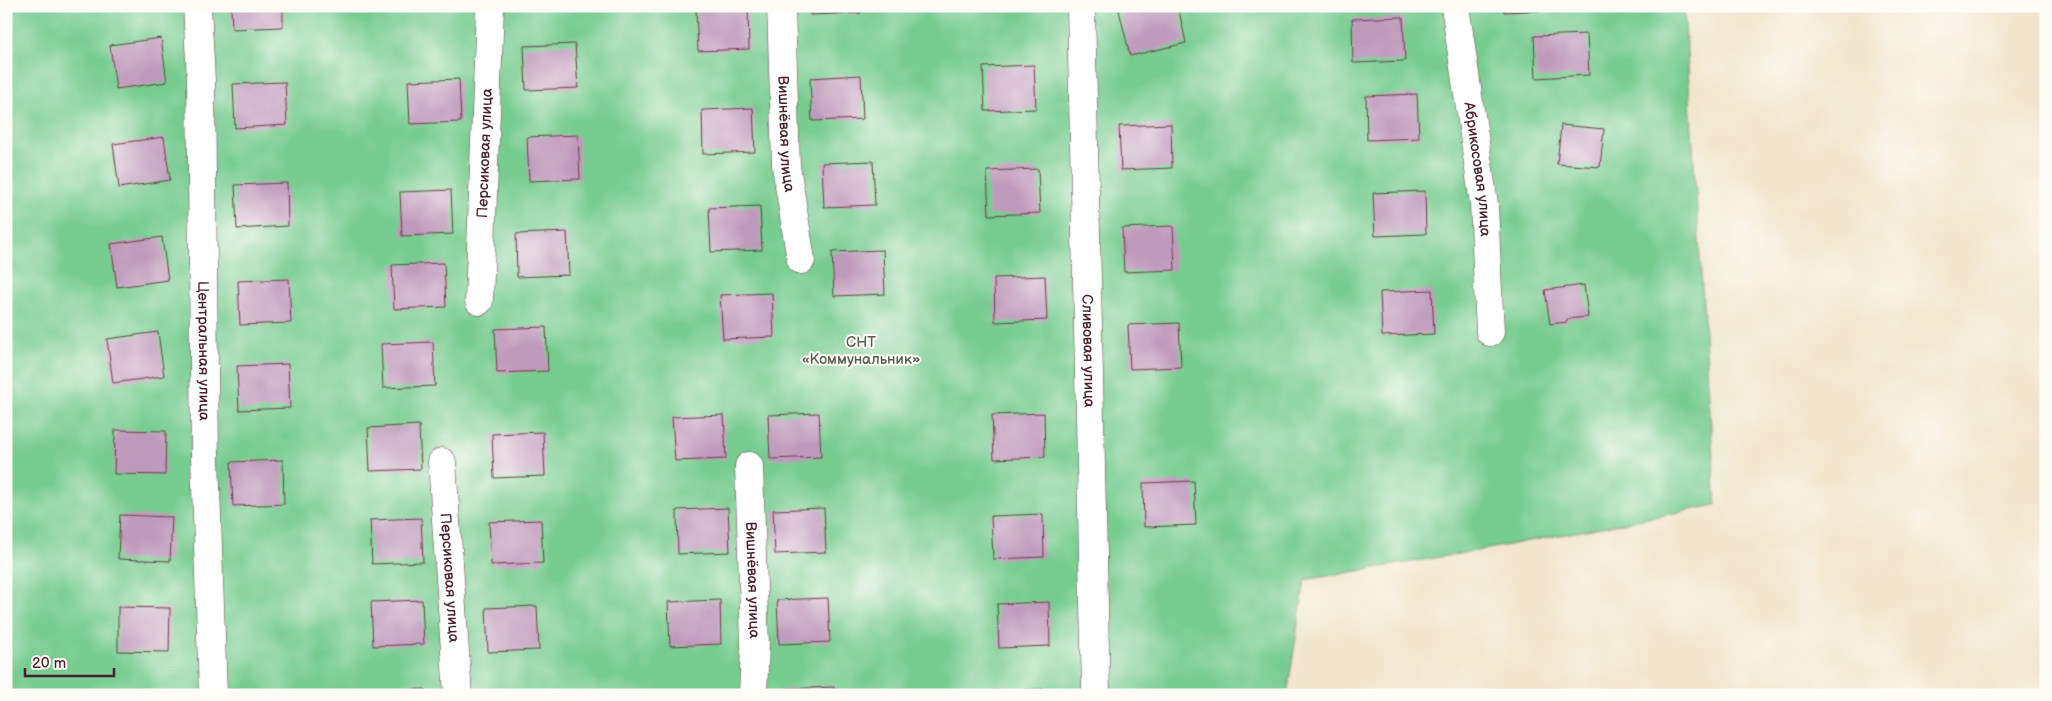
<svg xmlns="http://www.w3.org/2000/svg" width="2052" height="701" font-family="'Balsamiq Sans',sans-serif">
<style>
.green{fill:#77cc90;stroke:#60765e}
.building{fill:#bf99bb}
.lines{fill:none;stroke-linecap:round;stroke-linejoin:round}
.minor-casing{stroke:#633d43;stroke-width:29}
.minor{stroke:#fff;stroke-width:28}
.labels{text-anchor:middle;stroke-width:4;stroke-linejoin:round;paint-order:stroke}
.street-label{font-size:15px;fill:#4a1f2b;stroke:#fdfcf7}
.park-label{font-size:15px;fill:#5a5c4e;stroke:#fdfcf7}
</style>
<rect width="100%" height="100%" fill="#fdfcf7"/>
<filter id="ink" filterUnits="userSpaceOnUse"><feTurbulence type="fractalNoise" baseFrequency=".02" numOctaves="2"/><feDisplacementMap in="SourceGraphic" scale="10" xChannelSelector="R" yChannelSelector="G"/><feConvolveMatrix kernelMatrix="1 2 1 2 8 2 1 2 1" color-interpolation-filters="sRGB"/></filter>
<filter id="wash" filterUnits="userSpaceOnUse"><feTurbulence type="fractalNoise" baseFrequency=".0096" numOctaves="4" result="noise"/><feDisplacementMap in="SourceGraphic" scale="20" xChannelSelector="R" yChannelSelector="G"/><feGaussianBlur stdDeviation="1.12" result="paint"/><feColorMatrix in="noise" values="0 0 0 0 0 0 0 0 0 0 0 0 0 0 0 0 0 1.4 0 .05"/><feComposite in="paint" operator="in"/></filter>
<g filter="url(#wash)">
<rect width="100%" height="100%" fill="#f2e6cc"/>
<path class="green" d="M6,6h1678l32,499 -228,44 -183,31 -18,115h-1281z"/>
<g id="blocks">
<path class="building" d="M231,6h52v21l-51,2z
M406,6h52v2l-51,2z
M748,6l1,43 -51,2 -2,-43z
M810,6h51v7l-51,2z
M1118,6h60l8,37 -56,13z
M1504,6h51v4l-51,2z
M1403,17l2,44 -52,2 -1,-44z
M1587,34l2,41 -53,3 -2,-42z
M161,38l6,44 -51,7 -6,-44z
M575,44l3,44 -52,2 -2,-44z
M1034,65l2,44 -51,2 -2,-44z
M861,75l2,44 -51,2 -2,-43z
M459,79l2,43 -51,2 -2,-43z
M285,82l2,43 -52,3 -2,-44z
M1417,94l2,44 -52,2 -1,-44z
M753,108l2,44 -52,2 -1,-44z
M1171,124l1,44 -51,2 -2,-44z
M1561,125l43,4 -4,38 -43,-3z
M578,135l2,44 -51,2 -2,-44z
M164,137l6,43 -51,8 -6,-44z
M873,161l2,44 -51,2 -2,-44z
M1038,169l2,44 -51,2 -2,-44z
M287,183l1,43 -51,3 -2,-44z
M451,190l2,44 -51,2 -2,-44z
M1425,191l1,43 -51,2 -2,-43z
M760,206l2,44 -51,2 -2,-44z
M1173,226l2,44 -51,2 -2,-44z
M567,232l2,43 -52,2 -1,-43z
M162,237l6,43 -51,7 -6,-43z
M883,250l2,44 -51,2 -2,-44z
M444,263l2,44 -52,2 -2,-44z
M1045,276l2,44 -52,2 -1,-44z
M289,279l2,44 -51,2 -2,-44z
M1584,285l4,32 -21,2v3l-17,2 -5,-34z
M1432,290l2,44 -52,2 -2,-44z
M772,293l2,44 -51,2 -3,-44z
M1179,323l2,44 -51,2 -2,-44z
M546,327l2,44 -51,2 -2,-44z
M158,332l6,44 -51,7 -6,-44z
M433,342l2,44 -52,2 -2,-44z
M288,364l2,44 -51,2 -2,-44z
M819,413l2,44 -51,2 -2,-44z
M1044,413l1,44 -51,2 -2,-44z
M724,415l2,44 -51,2 -3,-44z
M419,425l2,44 -51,2 -2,-43z
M115,430l51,1 -1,44 -51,-1z
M543,432l2,44 -51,2 -2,-44z
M283,460l1,44 -51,2 -2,-44z
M1194,481l2,44 -52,2 -1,-44z
M728,508l2,44 -52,2 -1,-44z
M824,508l2,44 -51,2 -2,-44z
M1043,514l1,43 -51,2 -2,-43z
M120,515l52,2 -2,44 -52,-2z
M421,518l2,44 -51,2 -2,-44z
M541,520l2,43 -52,2 -2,-43z
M828,598l2,44 -51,2 -2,-44z
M422,600l2,44 -51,2 -2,-44z
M720,600l1,44 -51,2 -2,-44z
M1049,602l1,44 -51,2 -2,-44z
M537,606l2,44 -51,2 -2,-44z
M118,607l52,1 -1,44 -51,-1z
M6,678h3l-1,15h-2z
M834,687l1,8h-52v-6z
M425,689l1,6h-52v-4z
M1043,689l1,6h-52v-4z
M547,692v3h-29v-2z"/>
</g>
</g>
<g filter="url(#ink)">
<use href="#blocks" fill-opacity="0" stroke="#633d43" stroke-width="1"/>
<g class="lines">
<g class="minor-casing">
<g id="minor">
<path id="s1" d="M197,6l4,74 4,377 8,238"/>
<path id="s2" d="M781,6l5,160 15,94"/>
<path id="s3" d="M1081,6l15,689"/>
<path id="s4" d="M1455,6l29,198 6,128"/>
<path id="s5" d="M479,301l11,-295"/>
<path id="s6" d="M442,462l16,233"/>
<path id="s7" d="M749,466l6,178 -2,51"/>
</g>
</g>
<use href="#minor" class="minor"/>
</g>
</g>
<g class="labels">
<g class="street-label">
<text dy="5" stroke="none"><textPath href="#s2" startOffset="128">Вишнёвая улица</textPath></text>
<text dy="5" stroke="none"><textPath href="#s5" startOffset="148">Персиковая улица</textPath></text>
<text dy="5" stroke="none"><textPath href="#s4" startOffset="165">Абрикосовая улица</textPath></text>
<text dy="5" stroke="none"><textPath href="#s3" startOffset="345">Сливовая улица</textPath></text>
<text dy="5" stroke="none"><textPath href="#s1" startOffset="345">Центральная улица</textPath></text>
<text dy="5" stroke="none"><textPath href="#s6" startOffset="116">Персиковая улица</textPath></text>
<text dy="5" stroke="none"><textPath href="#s7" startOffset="114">Вишнёвая улица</textPath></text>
</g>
<g class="park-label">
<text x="861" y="347">СНТ<tspan x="861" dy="17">«Коммунальник»</tspan></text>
</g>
</g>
<rect width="2052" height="701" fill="none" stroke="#fdfcf7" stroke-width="25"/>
<path d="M25 668v8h89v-8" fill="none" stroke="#4a1f2b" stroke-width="2.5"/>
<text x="32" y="668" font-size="15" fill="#4a1f2b" stroke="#fdfcf7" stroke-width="4" paint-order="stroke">20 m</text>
</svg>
